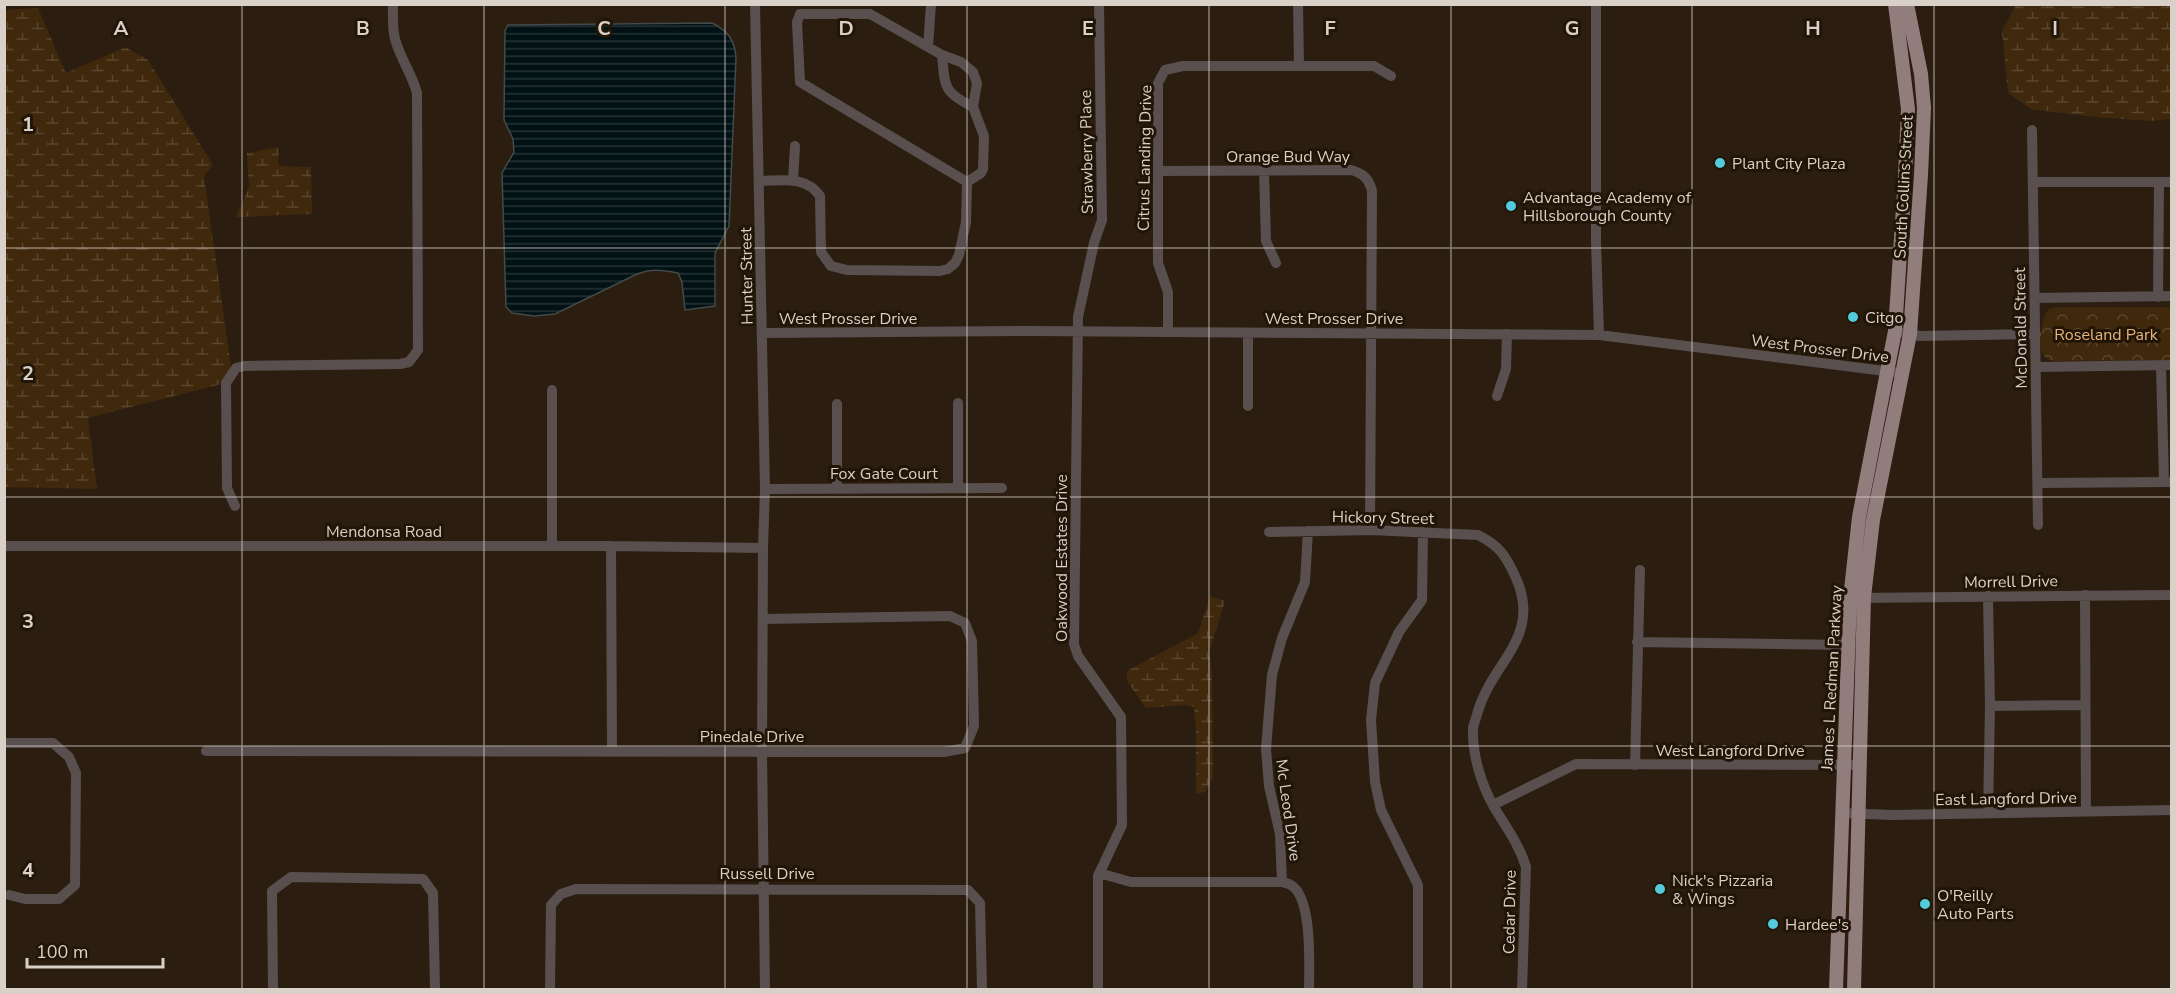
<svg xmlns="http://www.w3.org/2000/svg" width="2176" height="994" font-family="'Nunito Sans',sans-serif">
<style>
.wetland{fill:url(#wetland-marsh)}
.park{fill:url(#park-crowns)}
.water{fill:url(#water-rules);stroke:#424a4a;stroke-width:1.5}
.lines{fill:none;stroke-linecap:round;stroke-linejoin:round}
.minor{stroke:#5a4f4f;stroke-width:10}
.major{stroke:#927d7d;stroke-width:14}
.grid{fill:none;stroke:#d9d0c7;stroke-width:1.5;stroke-opacity:0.55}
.poi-dot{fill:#53cbdc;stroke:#211507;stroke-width:2}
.labels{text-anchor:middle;stroke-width:6;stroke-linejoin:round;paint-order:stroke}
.street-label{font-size:16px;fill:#d9d0c7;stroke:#211507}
.poi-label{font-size:16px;fill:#d9d0c7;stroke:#211507;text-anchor:start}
.park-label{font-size:16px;fill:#e8b57f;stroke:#211507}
.grid-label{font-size:20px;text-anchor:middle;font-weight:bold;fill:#d9d0c7;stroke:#211507;stroke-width:6;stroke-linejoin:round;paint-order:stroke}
</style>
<defs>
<pattern id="wetland-marsh" width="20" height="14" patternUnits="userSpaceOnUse" patternTransform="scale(1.5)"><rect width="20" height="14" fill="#3f280c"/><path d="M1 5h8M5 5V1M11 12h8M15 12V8" fill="none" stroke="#5a462e"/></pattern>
<pattern id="park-crowns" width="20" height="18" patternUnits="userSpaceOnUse" patternTransform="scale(1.5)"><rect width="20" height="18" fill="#3f280c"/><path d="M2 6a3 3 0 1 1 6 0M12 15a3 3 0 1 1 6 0" fill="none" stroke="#5a462e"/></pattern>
<pattern id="water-rules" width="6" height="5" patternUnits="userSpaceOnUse" patternTransform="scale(1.5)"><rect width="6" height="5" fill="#021114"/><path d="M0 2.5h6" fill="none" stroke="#263335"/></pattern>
</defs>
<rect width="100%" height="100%" fill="#2b1e10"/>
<path class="wetland" d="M2016,5h155v114l-21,2 -55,-4 -64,-8 -23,-16 -6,-62z
M38,8l28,65 59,-26 23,13 65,105 -9,11 29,205 -145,37 9,71 -92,-2v-477z
M278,147l1,19 32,1 1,47 -76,3 13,-29 -2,-35z
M1210,596l15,5 -16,52 3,18 1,109 -1,-1 -7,13 -9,2v-67l-2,-20 -8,-2 -40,3 -19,-27v-10l71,-38z"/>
<path class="park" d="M2055,307h116v53l-116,1c-5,-1 -10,-2 -12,-7 -5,-10 -2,-36 5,-44z"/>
<path class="water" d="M712,23c16,8 22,16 24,34l-7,169 -14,27v53l-30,4 -3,-28 -4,-9c-15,-3 -28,-5 -43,2l-80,39 -21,2 -22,-3 -6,-6 -4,-134 12,-21 -1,-13 -9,-19 1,-89 3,-6z"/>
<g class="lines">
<path class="minor" d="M755,4l10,485 -2,59 -1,203 3,239
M1298,4l1,62
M1596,4v238l3,93
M928,47l3,-43
M942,55c3,32 1,37 31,52
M2032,130l6,395
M1158,171l193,-1c12,3 18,9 21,21l-2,339
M1264,171l2,70 10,22
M759,181c22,0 47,-6 61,15l1,56 10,14 16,4 93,1 8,-2 7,-6 4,-8 7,-33 1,-40 14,-9 2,-4 1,-33 -11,-29 4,-24 -4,-11 -12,-10 -19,-7 -72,-41h-70l-3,8 3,60 167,100
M793,181l2,-35
M2033,182h139
M2158,297l1,-115
M2035,298l137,-2
M1168,332v-40l-10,-29v-180l7,-13 18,-4h191l17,10
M762,333l270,-2 567,4 294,37
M1248,333v73
M1904,333l16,3 116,-2
M2161,366l3,116
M2036,367l136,-2
M552,390v156
M1497,396l9,-27 1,-35
M837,404v84
M2038,483l134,-1
M958,487v-84
M765,489l237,-1
M235,506l-8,-18 -1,-105 10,-15 8,-2 156,-2 9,-2 9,-12 -1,-257c-5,-19 -17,-35 -22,-54 -3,-11 -2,-24 -2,-35
M1269,532l101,-2 108,5c22,11 28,21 38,43 26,59 -23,83 -38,133 -1,5 -4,12 -5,17 -1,26 8,56 21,79 12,20 25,37 32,60l-4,123
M4,546h607l152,2
M611,546l1,206
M2085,595l1,217
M1988,596l2,110 -2,107
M1857,598l315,-3
M1637,642l211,3
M1990,706l95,-1
M4,743h49l16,14 7,16 -1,112 -16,14h-34l-16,-4
M206,751l738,1 21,-4 9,-22 -2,-85 -7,-18 -15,-7 -187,3
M1635,765l5,-195
M1493,805l83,-41 285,1
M1841,813l52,2 279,-5
M1099,873l32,9h151c3,1 6,1 9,3 22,13 18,82 18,105
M1282,882l-2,-48 -11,-48 -3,-37 6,-74 10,-37 23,-56 3,-51
M273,990l-1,-99 19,-14 132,2 10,14 2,97
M550,990l1,-85 10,-11 15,-5 392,1 12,13 2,87
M1098,990v-114l24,-51 -1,-108 -43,-61 -4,-12 4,-327 16,-74 8,-23 -3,-216
M1418,990v-105l-37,-75 -6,-28 -4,-62 4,-37 24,-51 23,-32 1,-68"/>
<path class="major" d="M1836,990l14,-391 9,-82 36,-186 10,-154 3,-68 -13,-105
M1854,990l10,-393 9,-77 37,-186 11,-159 3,-67 -3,-34 -14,-70"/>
</g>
<path class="grid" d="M242,4v986M484,4v986M725,4v986M967,4v986M1209,4v986M1451,4v986M1692,4v986M1934,4v986M4,248h2168M4,497h2168M4,746h2168"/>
<g class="poi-dot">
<circle cx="1720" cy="163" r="6"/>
<circle cx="1511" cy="206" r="6"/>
<circle cx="1853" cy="317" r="6"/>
<circle cx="1660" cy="889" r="6"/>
<circle cx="1925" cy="904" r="6"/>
<circle cx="1773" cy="924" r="6"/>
</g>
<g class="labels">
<g class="street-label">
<text transform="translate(1086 152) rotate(-91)" y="6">Strawberry Place</text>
<text x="1288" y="162">Orange Bud Way</text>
<text transform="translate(1144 158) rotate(-89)" y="6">Citrus Landing Drive</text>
<text transform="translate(1903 187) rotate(-87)" y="6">South Collins Street</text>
<text transform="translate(746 276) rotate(-91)" y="6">Hunter Street</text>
<text x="848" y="324">West Prosser Drive</text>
<text x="1334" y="324">West Prosser Drive</text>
<text transform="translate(2020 328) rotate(-91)" y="6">McDonald Street</text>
<text transform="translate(1820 348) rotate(7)" y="6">West Prosser Drive</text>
<text x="884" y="479">Fox Gate Court</text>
<text transform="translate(1383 517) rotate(1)" y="6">Hickory Street</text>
<text x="384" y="537">Mendonsa Road</text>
<text transform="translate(1061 558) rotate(-90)" y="6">Oakwood Estates Drive</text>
<text transform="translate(2011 581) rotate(-1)" y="6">Morrell Drive</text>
<text transform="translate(1831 678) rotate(-87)" y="6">James L Redman Parkway</text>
<text x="752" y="742">Pinedale Drive</text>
<text x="1730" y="756">West Langford Drive</text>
<text transform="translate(2006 798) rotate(-1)" y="6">East Langford Drive</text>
<text transform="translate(1289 810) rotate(82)" y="6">Mc Leod Drive</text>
<text x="767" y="879">Russell Drive</text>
<text transform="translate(1509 912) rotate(-89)" y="6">Cedar Drive</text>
</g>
<g class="poi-label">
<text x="1732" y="169">Plant City Plaza</text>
<text x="1523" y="203">Advantage Academy of<tspan x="1523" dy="18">Hillsborough County</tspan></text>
<text x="1865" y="323">Citgo</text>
<text x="1672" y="886">Nick's Pizzaria<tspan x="1672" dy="18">&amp; Wings</tspan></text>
<text x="1937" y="901">O'Reilly<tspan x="1937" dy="18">Auto Parts</tspan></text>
<text x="1785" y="930">Hardee's</text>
</g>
<g class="park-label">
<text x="2106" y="340">Roseland Park</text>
</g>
</g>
<g class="grid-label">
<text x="121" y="35">A</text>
<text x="363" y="35">B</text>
<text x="604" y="35">C</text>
<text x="846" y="35">D</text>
<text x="1088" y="35">E</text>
<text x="1330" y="35">F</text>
<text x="1572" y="35">G</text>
<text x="1813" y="35">H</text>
<text x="2055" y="35">I</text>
<text x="28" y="131">1</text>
<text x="28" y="380">2</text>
<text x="28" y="628">3</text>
<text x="28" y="877">4</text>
</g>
<rect width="2176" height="994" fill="none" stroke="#d9d0c7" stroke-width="12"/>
<path d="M27 958v9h136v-9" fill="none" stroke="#d9d0c7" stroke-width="3"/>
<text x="36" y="958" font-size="18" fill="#d9d0c7" stroke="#211507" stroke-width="4.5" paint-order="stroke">100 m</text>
</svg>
